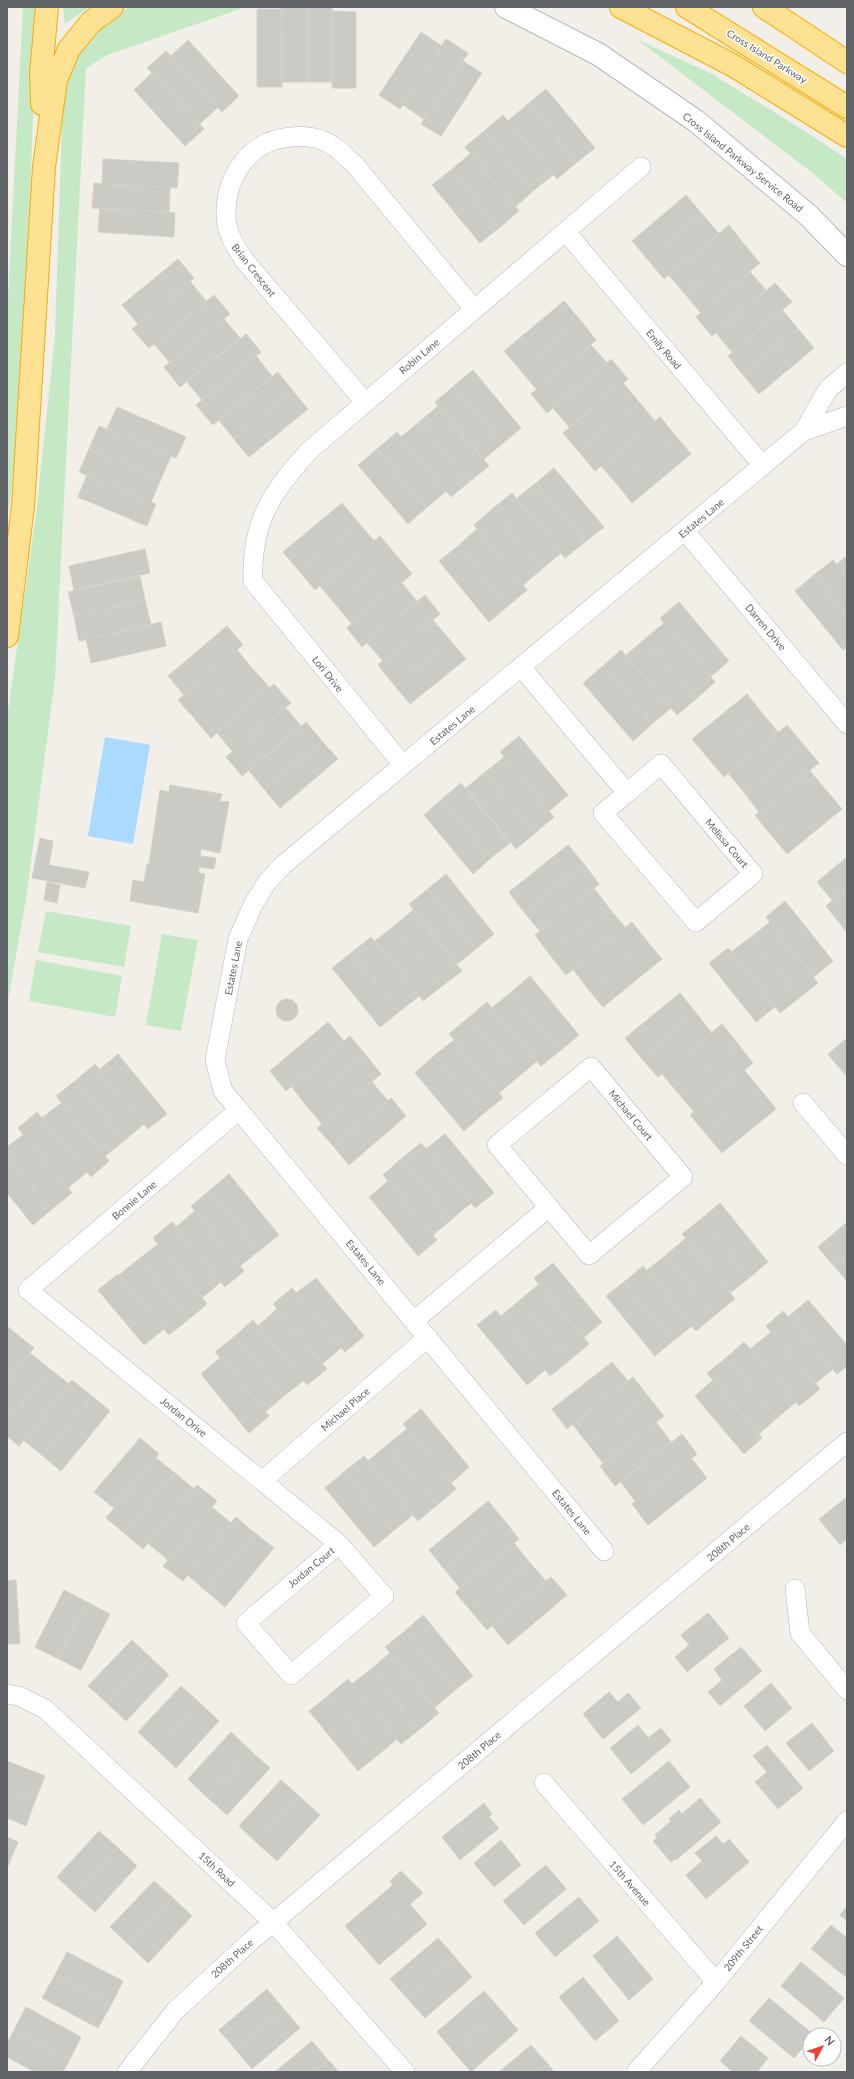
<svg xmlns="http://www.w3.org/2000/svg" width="854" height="2079" font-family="Lato,sans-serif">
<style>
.green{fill:#c5e8c5}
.water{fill:#aadaff}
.building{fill:#cccac5;stroke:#d6d1c6}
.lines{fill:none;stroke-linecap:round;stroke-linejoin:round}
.minor-casing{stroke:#b5b8bc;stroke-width:20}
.tertiary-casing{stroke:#b5b8bc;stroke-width:24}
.motorway-casing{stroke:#f9ab00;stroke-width:24}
.minor{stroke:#fff;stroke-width:19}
.tertiary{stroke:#fff;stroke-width:22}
.motorway{stroke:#fde293;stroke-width:22}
.labels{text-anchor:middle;stroke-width:3;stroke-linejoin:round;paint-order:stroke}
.street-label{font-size:10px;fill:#5f6368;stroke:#fff}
</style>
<rect width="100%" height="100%" fill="#f1efe8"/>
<path class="green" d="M23,7h16c-13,171 -5,343 -32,513v-204z
M63,7h26l-24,17z
M131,7h115l-139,48 -21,13 -31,610 -29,221 -19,107v-288l29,-203 19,-179 8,-242 12,-37 24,-27 19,-18z
M638,40l72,33 85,52 52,34v44l-33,-29z
M46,911l85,15 -7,41 -86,-15z
M162,934l36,6 -17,91 -35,-6z
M36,960l86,16 -7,41 -86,-16z"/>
<path class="water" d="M105,737l45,8 -17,99 -45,-8z"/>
<path class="building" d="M282,7h26v75h-26z
M308,7h24v75h-24z
M257,9h26l-1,78h-25z
M332,11l24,1v76h-24z
M421,32l21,14 -42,63 -21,-14z
M446,39l22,14 -44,66 -21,-14z
M188,40l51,56 -17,16 -51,-56z
M166,51l52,56 -18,17 -53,-56z
M463,61l19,12 -41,63 -20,-12z
M152,73l52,56 -19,17 -51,-56z
M546,89l49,59 -19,15 -48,-59z
M528,104l48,59 -19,16 -49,-58z
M503,115l50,60 -20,16 -49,-60z
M484,131l49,60 -18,16 -50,-60z
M471,153l48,58 -20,17 -48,-58z
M103,159l76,4 -2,25 -75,-4z
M451,170l48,58 -19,15 -48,-58z
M94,183l76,5 -1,24 -77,-4z
M686,195l16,19 -54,46 -16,-19z
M100,208l75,5 -1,24 -76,-5z
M702,214l17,20 -55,45 -16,-19z
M729,225l15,19 -59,50 -16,-19z
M744,244l16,19 -59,50 -16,-19z
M178,259l16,19 -56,46 -16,-19z
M750,272l16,18 -54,46 -16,-19z
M190,281l16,20 -57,47 -17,-19z
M775,283l17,19 -60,50 -16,-19z
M214,295l16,19 -60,49 -16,-19z
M564,301l17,20 -60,50 -17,-20z
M782,310l16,19 -55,46 -15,-19z
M224,319l16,19 -60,49 -16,-20z
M581,321l15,19 -59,50 -16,-19z
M798,329l16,19 -55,46 -16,-19z
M246,334l15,18 -59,48 -15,-18z
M591,345l16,18 -60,50 -16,-19z
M256,356l16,20 -59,49 -17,-20z
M611,359l17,20 -59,48 -16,-19z
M473,370l48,58 -19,16 -48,-58z
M278,372l15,19 -59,48 -15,-19z
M623,383l16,19 -60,50 -16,-19z
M454,386l48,58 -18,15 -49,-57z
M293,391l15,18 -59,48 -15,-18z
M639,402l16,19 -60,50 -16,-19z
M438,406l51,60 -20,16 -50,-60z
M117,407l69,30 -10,21 -69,-29z
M660,417l15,18 -58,49 -16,-18z
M419,422l50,60 -18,15 -50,-60z
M99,426l72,30 -10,23 -72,-30z
M397,432l49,59 -20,17 -49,-59z
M675,435l16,19 -59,49 -15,-19z
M89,449l72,30 -10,23 -72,-30z
M377,449l49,59 -18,16 -50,-59z
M554,468l50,59 -19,15 -49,-59z
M87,475l69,29 -9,22 -69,-29z
M536,483l49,59 -20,16 -49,-59z
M512,493l49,60 -19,16 -50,-60z
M342,503l16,19 -59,49 -16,-19z
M492,509l50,60 -19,16 -49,-60z
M358,522l16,19 -59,49 -16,-19z
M477,529l50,61 -19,16 -50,-60z
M380,536l16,19 -60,50 -16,-19z
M458,546l50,60 -19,16 -50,-61z
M145,549l5,24 -76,17 -5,-24z
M396,555l16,19 -60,50 -16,-19z
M847,556v21l-10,-13z
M833,560l14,17v38l-33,-40z
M814,575l33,40v32l-4,3 -48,-59z
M140,576l5,24 -71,16 -6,-24z
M401,582l16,19 -55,46 -15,-19z
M425,595l15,19 -57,47 -16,-18z
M145,600l6,25 -72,16 -5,-25z
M679,602l50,59 -19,16 -50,-59z
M433,620l17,20 -55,46 -17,-21z
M161,622l5,24 -75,17 -5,-24z
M664,623l51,59 -19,17 -51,-60z
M227,626l16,19 -59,50 -16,-19z
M645,639l51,60 -19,16 -51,-60z
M450,640l16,19 -56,45 -15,-18z
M237,650l15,18 -58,50 -16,-18z
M621,650l50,58 -19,16 -49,-58z
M603,666l49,58 -19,17 -50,-58z
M252,668l18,20 -59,50 -17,-20z
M274,684l17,19 -58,49 -16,-19z
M747,694l15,19 -54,45 -16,-19z
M285,707l16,19 -59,50 -16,-19z
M762,713l16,19 -54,45 -16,-19z
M306,722l16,19 -57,49 -16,-19z
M787,725l16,19 -59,48 -16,-19z
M519,736l49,59 -19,16 -49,-59z
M322,741l16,18 -58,49 -15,-18z
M803,744l16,19 -60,49 -15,-20z
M504,757l50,60 -19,16 -51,-60z
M810,771l16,19 -55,45 -16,-20z
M484,773l51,60 -19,16 -50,-61z
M461,783l49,60 -19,15 -49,-59z
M170,785l52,9 -2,7 9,1 -9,51 -19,-4 -1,7 16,2 -2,11 -15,-2v6l6,1 -7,39 -68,-12 3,-21 11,2 3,-18h2l11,-74 9,2z
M826,790l16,19 -55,45 -16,-19z
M442,799l49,59 -18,16 -49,-59z
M40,838l13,3 -4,24 40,7 -4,16 -53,-10z
M568,845l16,19 -60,48 -15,-20z
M847,857v31l-15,12 -15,-18z
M584,864l15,20 -59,47 -16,-19z
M446,874l48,60 -18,15 -48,-60z
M47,882l13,3 -3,18 -13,-3z
M594,888l15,20 -59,47 -15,-20z
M847,888v32l-6,5 -15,-19z
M428,889l48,60 -19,15 -48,-60z
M785,901l48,60 -19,16 -48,-60z
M609,908l16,19 -59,48 -16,-20z
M413,910l49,61 -20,15 -48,-60z
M847,920v12l-6,-7z
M632,922l15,19 -59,48 -15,-20z
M770,922l48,61 -19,15 -48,-61z
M394,926l48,60 -19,15 -48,-60z
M371,937l48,59 -20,16 -48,-59z
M751,937l48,61 -19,15 -49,-61z
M647,941l15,18 -59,48 -15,-18z
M728,948l47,59 -19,15 -47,-59z
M351,953l48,59 -19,15 -48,-59z
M530,976l49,59 -18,15 -50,-58z
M511,992l50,58 -20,16 -49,-58z
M680,993l16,20 -55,45 -16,-20z
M276 1010a11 11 0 1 1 22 0a11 11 0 1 1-22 0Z
M487,1002l50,59 -19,16 -50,-59z
M696,1013l16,20 -54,44 -17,-19z
M468,1018l50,59 -19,16 -50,-59z
M328,1022l16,19 -58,50 -16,-20z
M722,1024l16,20 -60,49 -16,-19z
M350,1036l15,18 -59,51 -15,-19z
M847,1038v39l-19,-23z
M454,1040l49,58 -19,15 -49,-58z
M738,1044l15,19 -59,49 -16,-19z
M118,1054l49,60 -19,15 -49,-59z
M365,1054l16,20 -59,50 -16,-19z
M435,1055l49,58 -20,18 -49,-58z
M95,1064l49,60 -19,16 -50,-59z
M744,1070l16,19 -54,45 -16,-19z
M75,1081l50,59 -20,16 -49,-60z
M372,1082l16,19 -54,46 -17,-19z
M760,1089l16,20 -54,44 -16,-19z
M391,1098l15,18 -57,49 -15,-18z
M61,1103l48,58 -18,16 -49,-59z
M37,1112l50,60 -19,16 -50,-60z
M24,1134l48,59 -20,16 -45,-55v-7z
M445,1134l49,59 -19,15 -49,-59z
M421,1143l50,60 -19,16 -51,-60z
M7,1154l45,55 -19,16 -26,-32z
M401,1159l51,60 -19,16 -50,-60z
M229,1174l50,61 -19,15 -50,-60z
M388,1181l49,59 -19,16 -49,-59z
M210,1190l50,60 -20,16 -49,-60z
M720,1203l48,59 -19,16 -48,-59z
M195,1211l49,60 -19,16 -49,-60z
M701,1219l48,59 -19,15 -48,-59z
M172,1222l49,60 -19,16 -49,-60z
M847,1222v33l-13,11 -16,-19z
M686,1238l49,61 -20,16 -49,-60z
M158,1244l49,60 -19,16 -49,-61z
M666,1255l49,60 -19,16 -50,-60z
M847,1255v26l-13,-15z
M139,1259l49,61 -19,15 -50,-60z
M553,1263l49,59 -19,16 -49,-60z
M643,1266l49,60 -19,15 -49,-59z
M118,1274l46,55 -20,16 -46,-55z
M316,1278l48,58 -19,16 -49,-59z
M624,1282l49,59 -18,15 -49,-60z
M539,1284l50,60 -19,16 -50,-60z
M292,1288l49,60 -19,16 -49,-60z
M520,1300l50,60 -20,16 -49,-60z
M808,1300l39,45v21l-10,8 -49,-57z
M277,1309l50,60 -20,16 -49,-59z
M496,1310l49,60 -18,15 -50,-60z
M783,1311l50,58 -18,15 -49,-58z
M253,1320l50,61 -19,15 -49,-60z
M7,1326l7,6 -7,8z
M14,1332l20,16 -27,34v-42z
M771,1332l49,57 -21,17 -49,-57z
M235,1336l49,60 -19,16 -50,-60z
M744,1342l52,60 -19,16 -51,-60z
M30,1353l20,16 -43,52v-39z
M220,1358l49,58 -20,17 -48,-59z
M726,1358l51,60 -18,16 -52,-61z
M612,1362l16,19 -61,48 -15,-20z
M50,1369l19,15 -50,62 -12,-10v-15z
M633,1377l15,19 -60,48 -15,-19z
M72,1380l20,16 -49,60 -20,-16z
M713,1380l49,58 -18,16 -49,-58z
M92,1396l18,15 -49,60 -18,-15z
M648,1396l16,20 -61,47 -15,-19z
M421,1409l48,58 -18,16 -48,-59z
M656,1422l15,20 -56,44 -15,-20z
M407,1429l49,60 -19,16 -50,-60z
M682,1434l15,20 -62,47 -14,-19z
M140,1438l19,16 -45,54 -20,-16z
M387,1445l50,60 -19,16 -50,-60z
M364,1456l49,59 -20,16 -49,-59z
M156,1458l19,15 -51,60 -18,-15z
M691,1458l16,20 -59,47 -16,-21z
M344,1472l49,59 -19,16 -49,-59z
M175,1473l19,16 -51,60 -19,-16z
M197,1485l20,16 -49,59 -20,-17z
M847,1497v42l-7,6 -21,-26z
M488,1501l16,19 -60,49 -15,-19z
M212,1507l19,16 -48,58 -20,-15z
M236,1517l19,16 -49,58 -18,-16z
M504,1520l15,19 -59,49 -16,-19z
M255,1533l19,15 -49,59 -19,-16z
M514,1543l16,20 -59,48 -16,-19z
M530,1563l16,18 -59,49 -16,-19z
M551,1577l16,18 -59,50 -16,-19z
M16,1580l4,64h-13v-63z
M64,1590l23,12 -28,57 -24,-12z
M87,1602l23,12 -29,56 -22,-11z
M708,1613l21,25 -42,34 -12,-15 14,-12 -8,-10z
M423,1615l50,61 -19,15 -49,-60z
M405,1631l49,60 -19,16 -50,-60z
M132,1640l18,17 -43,46 -19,-17z
M741,1647l21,24 -42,35 -12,-14 14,-12 -8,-11z
M390,1653l49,60 -19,16 -49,-60z
M150,1657l19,18 -43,46 -19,-18z
M371,1669l49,60 -19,15 -49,-60z
M348,1679l49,60 -19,16 -49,-60z
M771,1683l21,25 -27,23 -21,-25z
M181,1686l20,18 -44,46 -19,-18z
M609,1692l9,10 10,-9 13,15 -38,31 -20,-25z
M329,1695l49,60 -20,16 -49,-60z
M201,1704l18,17 -43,47 -19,-18z
M812,1723l22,28 -25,20 -23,-28z
M638,1725l10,13 13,-10 10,13 -40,33 -21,-26z
M231,1732l20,19 -43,47 -20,-19z
M767,1745l36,43 -25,21 -23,-27 12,-10 -14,-16z
M251,1751l19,17 -43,47 -19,-17z
M7,1761l38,15 -10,25 -28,-11z
M669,1761l21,26 -47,38 -21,-26z
M281,1780l19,17 -43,46 -18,-17z
M7,1790l28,11 -9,25 -19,-8z
M300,1797l20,18 -43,46 -20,-18z
M700,1798l21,24 -45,38 -1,-1 -4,3 -18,-21 4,-3 -2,-3 16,-14 -2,-2 10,-9 3,4z
M484,1803l8,11 -3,3 10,11 -39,32 -18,-23z
M99,1831l18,16 -42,47 -18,-17z
M716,1836l7,8 6,-5 20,23 -43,37 -20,-24 16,-14 -7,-8z
M7,1837l11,5 -10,24h-1z
M501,1840l20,25 -27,22 -20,-24z
M117,1847l20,19 -42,46 -20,-18z
M546,1865l20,24 -42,36 -21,-24z
M401,1871l22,22 -61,52 -17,-19 48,-41 -3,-4z
M154,1881l19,17 -44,47 -19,-18z
M579,1897l20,24 -44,36 -20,-24z
M173,1898l19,18 -44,47 -19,-18z
M410,1904l17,20 -48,41 -17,-20z
M847,1906v15l-7,-6z
M831,1925l16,13v40l-36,-29z
M617,1936l36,43 -24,21 -36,-44z
M438,1938l17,19 -47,42 -18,-20z
M67,1952l56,29 -12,24 -56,-30z
M455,1957l17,20 -47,41 -17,-19z
M801,1962l43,36 -20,24 -43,-36z
M55,1975l56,30 -13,23 -56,-30z
M583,1977l36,44 -24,20 -36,-44z
M267,1989l17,20 -48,41 -17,-20z
M484,1991l17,19 -47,42 -17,-20z
M769,1998l44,36 -3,1v4l-16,19 -45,-37z
M26,2007l55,30 -11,22 -56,-29z
M284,2009l16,19 -48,41 -16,-19z
M501,2010l17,20 -47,42 -17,-20z
M14,2030l56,29 -7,13h-28l-28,-15v-13z
M741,2036l27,22 -11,14h-24l-13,-11z
M312,2041l16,19 -14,12h-39z
M531,2045l17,19 -9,8h-40z
M328,2060l11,12h-25z
M548,2064l6,8h-15z"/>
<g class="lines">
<g class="minor-casing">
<path id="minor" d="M566,232l197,234
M365,402l-120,-141c-9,-13 -18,-27 -19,-44 -1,-40 23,-77 65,-80 11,-1 23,0 33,4 12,5 21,15 31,24l119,144
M804,431l43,-15
M685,531l162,193
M521,667l106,126 34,-29 92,110 -57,48 -93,-109 24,-20
M403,765l-150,-184c-2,-59 19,-90 57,-131l331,-283
M591,1067l92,110 -94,78 -92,-110z
M803,1103l44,52
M239,1110l-211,180 311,254 45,52 -93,79 -45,-52 93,-79
M415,1320l134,-113
M262,1481l166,-144
M604,1551l-381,-460 -8,-31 23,-121 16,-36 13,-21 16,-17 521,-434 24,-42 19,-16
M795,1589l5,44 47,57
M7,1694l12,2 26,13 228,213 132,150
M544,1783l172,199
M127,2072l48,-61 77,-71 595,-498
M636,2072l80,-90 131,-161"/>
</g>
<g class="tertiary-casing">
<path id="tertiary" d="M506,7l92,47 98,67 112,94 39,40"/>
</g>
<g class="motorway-casing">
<path id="motorway" d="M621,7l113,59 113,70
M687,7l160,100
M764,7l83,55
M42,104l-1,-31 6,-66
M7,636l16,-130 21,-339 12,-87 13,-31 22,-27 21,-15"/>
</g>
<use href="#minor" class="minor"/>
<use href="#tertiary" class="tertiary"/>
<use href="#motorway" class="motorway"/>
</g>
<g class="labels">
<g class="street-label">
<text transform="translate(767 56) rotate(32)" y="4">Cross Island Parkway</text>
<text transform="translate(743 162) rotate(39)" y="4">Cross Island Parkway Service Road</text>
<text transform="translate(254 270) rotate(52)" y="4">Brian Crescent</text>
<text transform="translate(664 349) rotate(50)" y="4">Emily Road</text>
<text transform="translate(419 356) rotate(-40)" y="4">Robin Lane</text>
<text transform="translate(701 518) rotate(-40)" y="4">Estates Lane</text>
<text transform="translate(766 627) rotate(50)" y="4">Darren Drive</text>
<text transform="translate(328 674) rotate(51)" y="4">Lori Drive</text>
<text transform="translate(452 725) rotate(-40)" y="4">Estates Lane</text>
<text transform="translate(727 843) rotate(50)" y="4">Melissa Court</text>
<text transform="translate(233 968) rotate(-79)" y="4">Estates Lane</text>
<text transform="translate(631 1115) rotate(50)" y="4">Michael Court</text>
<text transform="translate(134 1200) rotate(-40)" y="4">Bonnie Lane</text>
<text transform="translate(366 1262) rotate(50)" y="4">Estates Lane</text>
<text transform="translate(345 1409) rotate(-41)" y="4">Michael Place</text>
<text transform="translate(184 1417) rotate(39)" y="4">Jordan Drive</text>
<text transform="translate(572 1512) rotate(51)" y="4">Estates Lane</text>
<text transform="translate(728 1542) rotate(-40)" y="4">208th Place</text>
<text transform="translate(311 1567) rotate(-40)" y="4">Jordan Court</text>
<text transform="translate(479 1750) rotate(-40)" y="4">208th Place</text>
<text transform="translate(217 1869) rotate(43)" y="4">15th Road</text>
<text transform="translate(630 1883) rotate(49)" y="4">15th Avenue</text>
<text transform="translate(743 1948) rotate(-51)" y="4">209th Street</text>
<text transform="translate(232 1958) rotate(-42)" y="4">208th Place</text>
</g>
</g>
<rect width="854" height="2079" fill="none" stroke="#5f6368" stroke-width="16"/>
<g transform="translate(822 2047) rotate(50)"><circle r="19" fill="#ffffff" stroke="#bfc1c3"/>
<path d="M0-3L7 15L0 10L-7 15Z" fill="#ea4335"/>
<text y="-6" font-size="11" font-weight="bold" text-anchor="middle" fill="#5f6368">N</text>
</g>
</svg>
